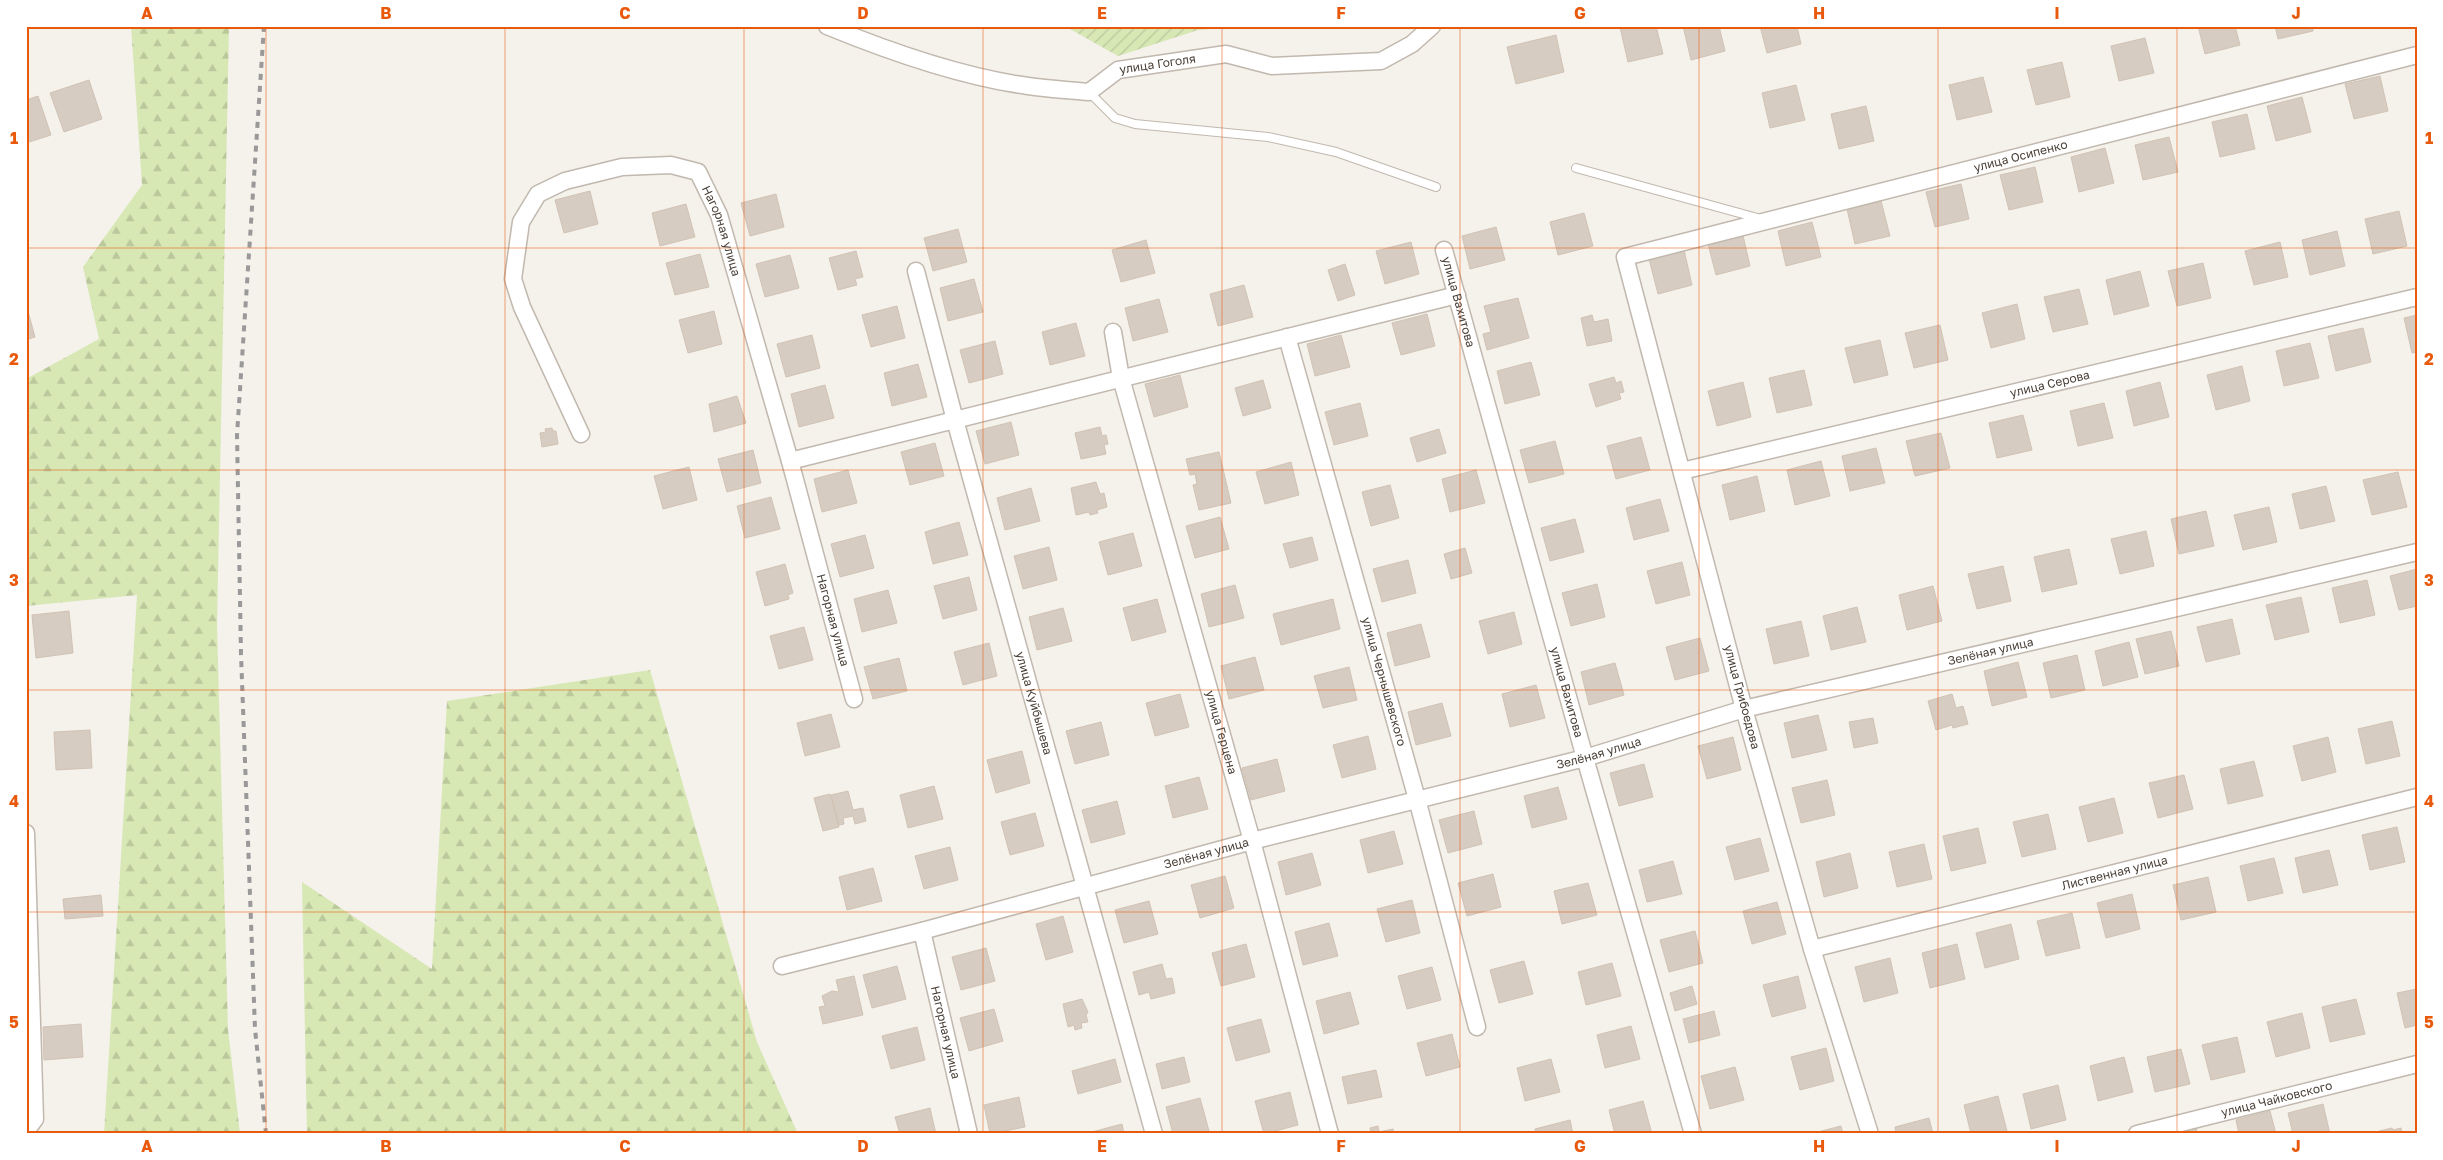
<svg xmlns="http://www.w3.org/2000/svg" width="2443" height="1160" font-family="'Golos Text',sans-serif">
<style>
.forest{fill:url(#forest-firs)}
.garden{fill:url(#garden-furrows)}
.building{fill:#d7ccc1;stroke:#d1c3b4}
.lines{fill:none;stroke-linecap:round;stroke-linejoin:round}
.lane-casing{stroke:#c1b8ae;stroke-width:10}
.street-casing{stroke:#c1b8ae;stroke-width:19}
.lane{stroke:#fff;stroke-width:8}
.street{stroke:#fff;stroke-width:16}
.rail{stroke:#999;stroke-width:4;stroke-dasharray:6 6;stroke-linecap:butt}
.grid{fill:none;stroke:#e8590c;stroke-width:1;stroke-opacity:0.55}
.labels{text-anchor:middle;stroke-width:5;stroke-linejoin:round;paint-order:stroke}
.street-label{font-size:12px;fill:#4a4139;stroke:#fff}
.neatline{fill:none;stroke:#e8590c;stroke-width:2}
.grid-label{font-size:16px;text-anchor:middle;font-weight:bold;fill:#e8590c}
</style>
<defs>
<pattern id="forest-firs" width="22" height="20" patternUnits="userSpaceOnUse" patternTransform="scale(1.25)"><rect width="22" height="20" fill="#d7e8b5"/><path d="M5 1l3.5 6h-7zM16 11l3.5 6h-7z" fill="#bac89c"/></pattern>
<pattern id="garden-furrows" width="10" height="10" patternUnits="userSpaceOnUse" patternTransform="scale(1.25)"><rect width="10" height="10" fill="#d7e8b5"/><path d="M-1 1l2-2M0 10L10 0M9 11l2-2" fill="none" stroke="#bac89c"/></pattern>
</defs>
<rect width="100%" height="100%" fill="#f5f1eb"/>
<path class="forest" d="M131,26h98l-12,599 11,404 12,105h-136l33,-539 -111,11v-227l73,-40 -16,-72 59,-82z
M650,670l107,372 41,92h-491l-5,-252 130,87 15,-268z"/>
<path class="garden" d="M1052,26h195l-49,4 -80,26 -48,-27z"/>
<path class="building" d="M1656,26l7,28 -35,8 -8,-35z
M1683,26h36l6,25 -34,9z
M1760,26h37l4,18 -34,9z
M2198,26h37l5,19 -35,9z
M2275,26h37l1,5 -35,8z
M1556,35l8,37 -48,12 -9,-37z
M2145,38l9,35 -35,8 -8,-35z
M2062,62l8,35 -34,8 -9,-35z
M2380,76l8,35 -34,8 -9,-35z
M1983,77l9,35 -35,8 -8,-35z
M89,80l13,39 -38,13 -14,-39z
M1796,85l9,35 -35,8 -8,-35z
M38,96l13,39 -25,8v-43z
M2302,97l9,35 -35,9 -9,-35z
M1866,106l8,35 -35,8 -8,-35z
M2247,114l8,35 -35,8 -8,-35z
M2169,137l9,35 -35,8 -8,-35z
M2105,148l9,35 -35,9 -8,-35z
M2035,167l8,35 -34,8 -9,-35z
M1961,184l8,35 -34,8 -9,-35z
M590,191l8,33 -34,9 -9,-33z
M776,194l8,33 -34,9 -9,-33z
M1881,201l9,35 -35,8 -8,-35z
M686,204l9,33 -35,9 -8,-33z
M2399,211l8,35 -34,8 -8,-35z
M1584,213l9,33 -35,9 -8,-33z
M1812,222l9,35 -35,9 -8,-35z
M1496,227l9,33 -35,9 -8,-33z
M958,229l9,33 -34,9 -9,-33z
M1742,231l8,35 -34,9 -9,-35z
M2337,231l8,35 -35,9 -8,-35z
M1146,240l9,33 -34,9 -9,-32z
M1411,242l8,32 -34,10 -9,-33z
M2280,242l8,35 -34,8 -9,-34z
M1684,250l8,35 -34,9 -9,-35z
M856,251l7,26 -8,2 2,6 -19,5 -9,-32z
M700,254l9,33 -34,8 -9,-32z
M790,255l9,33 -34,9 -9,-33z
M2203,263l8,35 -34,8 -9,-35z
M1345,264l10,31 -17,6 -10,-31z
M2140,271l9,35 -35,9 -8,-35z
M974,279l9,33 -35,9 -8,-33z
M1244,285l9,32 -35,9 -8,-32z
M2079,289l9,35 -35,8 -9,-35z
M1518,298l11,40 -42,12 -4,-16 8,-2 -7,-26z
M1159,299l9,33 -35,9 -8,-33z
M26,304l9,33 -9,3z
M2017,304l8,35 -34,9 -9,-35z
M897,306l8,32 -34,9 -9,-32z
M714,311l8,33 -34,9 -9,-33z
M1427,314l8,32 -34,9 -9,-32z
M1592,315l2,7 14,-3 4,22 -25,5 -6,-28z
M2417,315v37l-5,1 -8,-35z
M1076,323l9,33 -35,9 -8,-33z
M1940,325l8,35 -34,8 -9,-35z
M2363,328l8,34 -35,9 -8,-35z
M812,335l8,33 -34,9 -9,-33z
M1341,335l9,32 -35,9 -8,-32z
M1880,340l8,35 -34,8 -9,-35z
M995,341l8,33 -34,9 -9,-33z
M2310,343l9,35 -35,8 -8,-35z
M1531,362l9,33 -35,9 -8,-33z
M918,364l9,33 -35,9 -8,-33z
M2242,366l8,35 -34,9 -9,-35z
M1804,370l8,35 -35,8 -8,-35z
M1180,375l8,32 -34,10 -9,-33z
M1614,377l2,6 5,-2 3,11 -5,1 2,6 -25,8 -7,-23z
M1263,380l8,28 -28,8 -8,-28z
M1743,382l8,35 -34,9 -9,-35z
M2160,382l9,35 -35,9 -8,-35z
M825,385l9,33 -35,9 -8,-33z
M737,396l9,27 -32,9 -5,-28z
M1360,403l8,33 -34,9 -9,-33z
M2104,403l9,35 -35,8 -8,-35z
M2023,415l9,35 -35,8 -8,-35z
M1011,422l8,33 -34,9 -9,-33z
M1100,427l2,9 4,-1 2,9 -4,1 2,9 -25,5 -6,-26z
M552,428l1,3h3l2,13 -16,3 -2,-14 6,-1 -1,-3z
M1439,429l7,24 -29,9 -7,-24z
M1941,433l9,35 -35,8 -9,-35z
M1641,437l9,33 -34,9 -9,-33z
M1555,441l9,33 -35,9 -9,-33z
M935,443l9,33 -34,9 -9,-33z
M1876,448l9,35 -35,8 -8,-35z
M753,450l8,33 -34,9 -9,-33z
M1219,452l12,51 -32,7 -6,-25 4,-1 -2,-10 -5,1 -4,-16z
M1821,461l9,35 -35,9 -8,-35z
M1291,462l8,33 -34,9 -9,-32z
M689,467l8,33 -34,9 -9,-33z
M848,470l9,33 -35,9 -8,-33z
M1476,470l9,33 -35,9 -8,-33z
M2398,472l9,35 -35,8 -9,-35z
M1757,476l8,35 -35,9 -8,-35z
M1096,482l4,12 4,-1 3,14 -10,3 1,3 -8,2 -1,-3 -13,3 -5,-27z
M1390,485l9,33 -28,8 -9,-34z
M2326,486l9,35 -35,8 -8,-35z
M1031,488l9,33 -35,9 -8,-32z
M771,497l9,32 -35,9 -8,-32z
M1660,499l9,32 -35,9 -8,-32z
M2269,507l8,35 -34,8 -9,-35z
M2206,511l8,35 -35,8 -8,-35z
M1220,517l9,32 -34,9 -9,-32z
M1575,519l9,33 -34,9 -9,-33z
M959,522l9,33 -35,9 -8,-32z
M2146,531l8,35 -34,8 -9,-35z
M1133,533l9,33 -34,9 -9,-33z
M865,535l9,33 -34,9 -9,-33z
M1312,537l6,23 -28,8 -7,-24z
M1049,547l8,33 -34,9 -9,-33z
M1465,548l7,25 -21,6 -7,-25z
M2069,549l8,35 -35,8 -8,-35z
M1408,560l8,33 -34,9 -9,-33z
M1682,562l8,33 -34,9 -9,-33z
M785,564l8,29 -5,2 1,4 -24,7 -9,-34z
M2003,566l8,35 -34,8 -9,-35z
M2417,569v37l-18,4 -9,-34z
M969,577l8,33 -34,9 -9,-33z
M2367,580l8,35 -35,8 -8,-35z
M1597,584l8,33 -34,9 -9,-33z
M1235,585l9,33 -35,9 -8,-33z
M1933,586l9,35 -35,9 -8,-35z
M888,590l9,33 -35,9 -8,-33z
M2301,597l8,35 -34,8 -9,-35z
M1157,599l9,33 -34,9 -9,-33z
M1333,599l7,30 -59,16 -8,-31z
M1857,607l9,35 -35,8 -8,-34z
M1063,608l9,33 -35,9 -8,-33z
M69,611l4,42 -37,5 -4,-43z
M1514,612l8,32 -34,10 -9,-33z
M2232,619l8,35 -34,8 -9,-35z
M1801,621l8,35 -35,8 -8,-35z
M1421,624l9,33 -35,9 -8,-33z
M804,627l9,33 -34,9 -9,-33z
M2171,631l8,35 -34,8 -9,-35z
M1700,638l9,33 -34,9 -9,-33z
M2129,642l9,35 -35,9 -8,-35z
M989,643l8,33 -34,9 -9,-33z
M2077,655l8,35 -34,8 -8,-35z
M1255,657l9,33 -35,9 -8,-33z
M899,658l8,33 -34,8 -9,-32z
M2018,662l9,35 -35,9 -8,-35z
M1615,663l9,32 -35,10 -8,-33z
M1349,667l8,33 -34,8 -9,-32z
M1536,685l9,33 -35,9 -8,-33z
M1180,694l9,33 -34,9 -9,-33z
M1952,694l4,14 7,-2 5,18 -15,4 -1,-3 -16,5 -8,-29z
M1442,703l9,33 -35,9 -8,-33z
M831,714l9,33 -35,9 -8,-33z
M1818,715l9,35 -35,8 -8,-35z
M1873,718l5,25 -24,5 -5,-26z
M2392,721l8,35 -34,8 -8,-35z
M1101,722l8,33 -34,9 -9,-33z
M90,730l2,38 -36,2 -2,-38z
M1368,736l8,33 -34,9 -9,-33z
M1733,737l8,33 -34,9 -9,-33z
M2328,737l8,35 -34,9 -9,-35z
M1022,751l8,32 -34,10 -9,-33z
M1277,759l8,32 -34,9 -9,-32z
M2254,761l9,35 -35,8 -8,-35z
M1644,764l9,33 -34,9 -9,-33z
M2184,775l9,34 -35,9 -9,-35z
M1199,777l9,32 -35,9 -8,-32z
M1827,780l8,35 -34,8 -9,-35z
M934,786l9,33 -35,9 -8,-33z
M1558,787l9,32 -35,9 -8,-32z
M848,791l5,19 10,-2 3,13 -11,3 -2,-8 -10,2 1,6 -5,1 -8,-30z
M830,794l9,33 -16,4 -9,-33z
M2114,798l9,35 -35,9 -9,-35z
M1117,801l8,33 -34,9 -9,-33z
M1474,811l8,33 -34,9 -9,-33z
M1035,813l9,33 -34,9 -9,-33z
M2048,814l8,35 -34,8 -9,-35z
M2397,827l8,35 -35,8 -8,-35z
M1978,828l8,35 -35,8 -8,-35z
M1394,831l9,33 -35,9 -8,-33z
M1760,838l9,33 -34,9 -9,-33z
M1924,844l8,35 -35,8 -8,-35z
M950,847l8,33 -34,9 -9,-33z
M2329,850l9,35 -35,8 -8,-35z
M1312,853l9,32 -35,10 -8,-33z
M1850,853l8,35 -34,9 -8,-35z
M2274,858l9,35 -35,8 -8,-35z
M1673,861l9,33 -35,8 -8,-32z
M873,868l9,33 -35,9 -8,-33z
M1493,874l8,33 -34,9 -9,-33z
M1225,876l9,32 -34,10 -9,-33z
M2208,877l8,35 -35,8 -8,-35z
M1588,883l9,32 -35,9 -8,-33z
M2132,894l8,35 -34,9 -9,-35z
M101,895l2,21 -38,3 -2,-20z
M1412,900l8,33 -34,9 -9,-33z
M1149,901l9,33 -34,9 -9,-33z
M1777,902l9,32 -34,10 -9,-33z
M2072,913l8,35 -34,8 -9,-35z
M1063,916l10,36 -27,8 -10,-36z
M1329,923l9,33 -35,9 -8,-33z
M2011,924l8,35 -34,9 -9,-35z
M1695,931l8,32 -34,9 -9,-32z
M1246,944l9,33 -34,9 -9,-33z
M1957,944l8,35 -35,9 -8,-35z
M986,948l9,33 -34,9 -9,-33z
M1890,958l8,35 -34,9 -9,-35z
M1524,961l9,33 -34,9 -9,-33z
M1612,963l9,33 -35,9 -8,-33z
M1162,964l4,15 6,-1 3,15 -24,6 -2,-7 -10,3 -6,-23z
M897,966l9,33 -34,9 -9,-33z
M1432,967l9,33 -34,9 -9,-33z
M854,976l9,39 -40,9 -4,-17 6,-1 -3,-10 10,-5 7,1 -3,-12z
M1798,976l8,32 -34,9 -9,-32z
M1692,986l5,18 -22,7 -5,-18z
M2417,989v36l-12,3 -8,-35z
M1350,992l9,32 -35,10 -8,-33z
M1082,999l6,13 -2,3 2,7 -7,1 1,5 -7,2 -1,-5 -6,2 -5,-23z
M2356,999l9,35 -35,8 -8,-35z
M994,1009l9,32 -34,10 -9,-33z
M1714,1011l6,24 -31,8 -6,-24z
M2302,1013l8,35 -34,9 -9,-35z
M1261,1019l9,33 -34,9 -9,-33z
M81,1024l2,33 -39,3 -1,-33z
M1631,1026l9,33 -35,9 -8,-33z
M917,1027l8,33 -34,9 -9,-33z
M1452,1034l8,33 -34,9 -9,-33z
M2237,1037l8,35 -34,8 -9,-35z
M1826,1048l8,33 -34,9 -9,-33z
M2181,1049l9,35 -35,8 -8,-35z
M1184,1057l6,25 -28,7 -6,-25z
M2124,1057l9,35 -35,9 -8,-35z
M1115,1059l6,23 -43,12 -6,-23z
M1551,1059l9,33 -35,9 -8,-33z
M1735,1067l9,33 -34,9 -9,-33z
M1376,1070l6,27 -34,7 -6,-27z
M2058,1085l8,35 -35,9 -8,-35z
M1290,1092l8,33 -34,9 -9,-33z
M1998,1096l9,35 -10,3h-26l-7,-29z
M1019,1097l6,30 -35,7 -6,-29z
M1200,1098l9,33 -11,3h-25l-7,-27z
M1643,1101l9,33h-37l-6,-24z
M2323,1104l7,30h-37l-5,-21z
M930,1108l6,26h-36l-5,-17z
M2270,1111l6,23h-37l-3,-14z
M1929,1118l4,16h-37l-1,-7z
M1570,1120l3,14h-37l-1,-5z
M1122,1124l2,10h-36v-1z
M1378,1126l1,6 14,-3 1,5h-25l2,-1 -1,-5z
M1841,1126l2,8h-33z
M2196,1126l1,8h-31z
M2392,1128l1,2 8,-2 1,6h-25l3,-1 -1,-2z"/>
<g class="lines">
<g class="lane-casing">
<path id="lane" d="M1089,92l26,26 20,6 133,13 68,15 100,35
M1576,168l185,51"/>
</g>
<g class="street-casing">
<g id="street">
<path id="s1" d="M827,26c61,25 135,51 201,60 20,3 41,4 61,6l29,-22 108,-16 46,12 109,-5 31,-17 20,-18"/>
<path id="s2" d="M1444,250l141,508 108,376"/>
<path id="s3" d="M916,271l39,149 199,714"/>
<path id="s4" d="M1113,332l8,46 131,463 78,293"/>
<path id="s5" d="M1287,337l130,462 60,228"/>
<path id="s6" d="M581,434l-59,-127 -9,-28 8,-57 17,-28 27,-13 57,-14 49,-2 27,7 21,43 71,246 64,238"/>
<path d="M790,461l667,-166"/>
<path id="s7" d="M1682,471l735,-174"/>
<path d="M26,833l9,286 -9,12"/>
<path id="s8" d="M922,931l47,203"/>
<path id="s9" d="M1812,949l605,-152"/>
<path id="s10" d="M782,966l140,-35 330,-90 333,-83 159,-49 673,-157"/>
<path id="s11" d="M1870,1134l-58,-185 -68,-240 -119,-452 792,-202"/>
<path id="s12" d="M2137,1134l280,-70"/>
</g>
</g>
<use href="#lane" class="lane"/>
<use href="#street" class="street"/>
<path class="rail" d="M264,26l-27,409 4,219 14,375 11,105"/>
</g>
<path class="grid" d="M266,26v1108M505,26v1108M744,26v1108M983,26v1108M1222,26v1108M1460,26v1108M1699,26v1108M1938,26v1108M2177,26v1108M26,248h2391M26,470h2391M26,690h2391M26,912h2391"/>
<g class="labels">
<g class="street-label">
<text dy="4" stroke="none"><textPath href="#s1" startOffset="348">улица Гоголя</textPath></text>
<text dy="4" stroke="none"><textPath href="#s11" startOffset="1319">улица Осипенко</textPath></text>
<text dy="4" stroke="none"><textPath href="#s6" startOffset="489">Нагорная улица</textPath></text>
<text dy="4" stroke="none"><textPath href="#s2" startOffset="54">улица Вахитова</textPath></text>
<text dy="4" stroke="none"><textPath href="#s7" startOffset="378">улица Серова</textPath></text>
<text dy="4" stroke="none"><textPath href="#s6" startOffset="894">Нагорная улица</textPath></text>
<text dy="4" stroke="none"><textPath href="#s10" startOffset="1249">Зелёная улица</textPath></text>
<text dy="4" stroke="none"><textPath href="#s5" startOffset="358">улица Чернышевского</textPath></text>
<text dy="4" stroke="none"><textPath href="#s2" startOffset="459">улица Вахитова</textPath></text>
<text transform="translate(1742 697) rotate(75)" y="4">улица Грибоедова</text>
<text dy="4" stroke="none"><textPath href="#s3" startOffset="448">улица Куйбышева</textPath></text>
<text dy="4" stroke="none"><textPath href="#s4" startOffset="415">улица Герцена</textPath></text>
<text dy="4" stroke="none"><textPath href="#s10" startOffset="844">Зелёная улица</textPath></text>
<text dy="4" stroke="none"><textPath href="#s10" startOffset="439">Зелёная улица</textPath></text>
<text dy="4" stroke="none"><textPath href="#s9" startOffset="312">Лиственная улица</textPath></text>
<text dy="4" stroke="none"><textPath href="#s8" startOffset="104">Нагорная улица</textPath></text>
<text dy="4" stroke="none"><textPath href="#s12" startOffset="144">улица Чайковского</textPath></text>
</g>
</g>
<rect width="2443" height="1160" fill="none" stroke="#ffffff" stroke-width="55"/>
<rect x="28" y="28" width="2388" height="1104" class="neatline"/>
<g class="grid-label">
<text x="147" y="19">A</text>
<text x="386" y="19">B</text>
<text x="625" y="19">C</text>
<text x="863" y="19">D</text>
<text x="1102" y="19">E</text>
<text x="1341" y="19">F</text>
<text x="1580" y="19">G</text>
<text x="1819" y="19">H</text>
<text x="2057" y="19">I</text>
<text x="2296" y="19">J</text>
<text x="14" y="144">1</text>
<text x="2429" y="144">1</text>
<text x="14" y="365">2</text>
<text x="2429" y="365">2</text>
<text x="14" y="586">3</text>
<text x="2429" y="586">3</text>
<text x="14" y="807">4</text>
<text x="2429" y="807">4</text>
<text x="14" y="1028">5</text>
<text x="2429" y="1028">5</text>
<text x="147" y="1152">A</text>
<text x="386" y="1152">B</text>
<text x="625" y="1152">C</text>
<text x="863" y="1152">D</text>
<text x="1102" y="1152">E</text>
<text x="1341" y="1152">F</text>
<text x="1580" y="1152">G</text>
<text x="1819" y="1152">H</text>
<text x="2057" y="1152">I</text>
<text x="2296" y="1152">J</text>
</g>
</svg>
